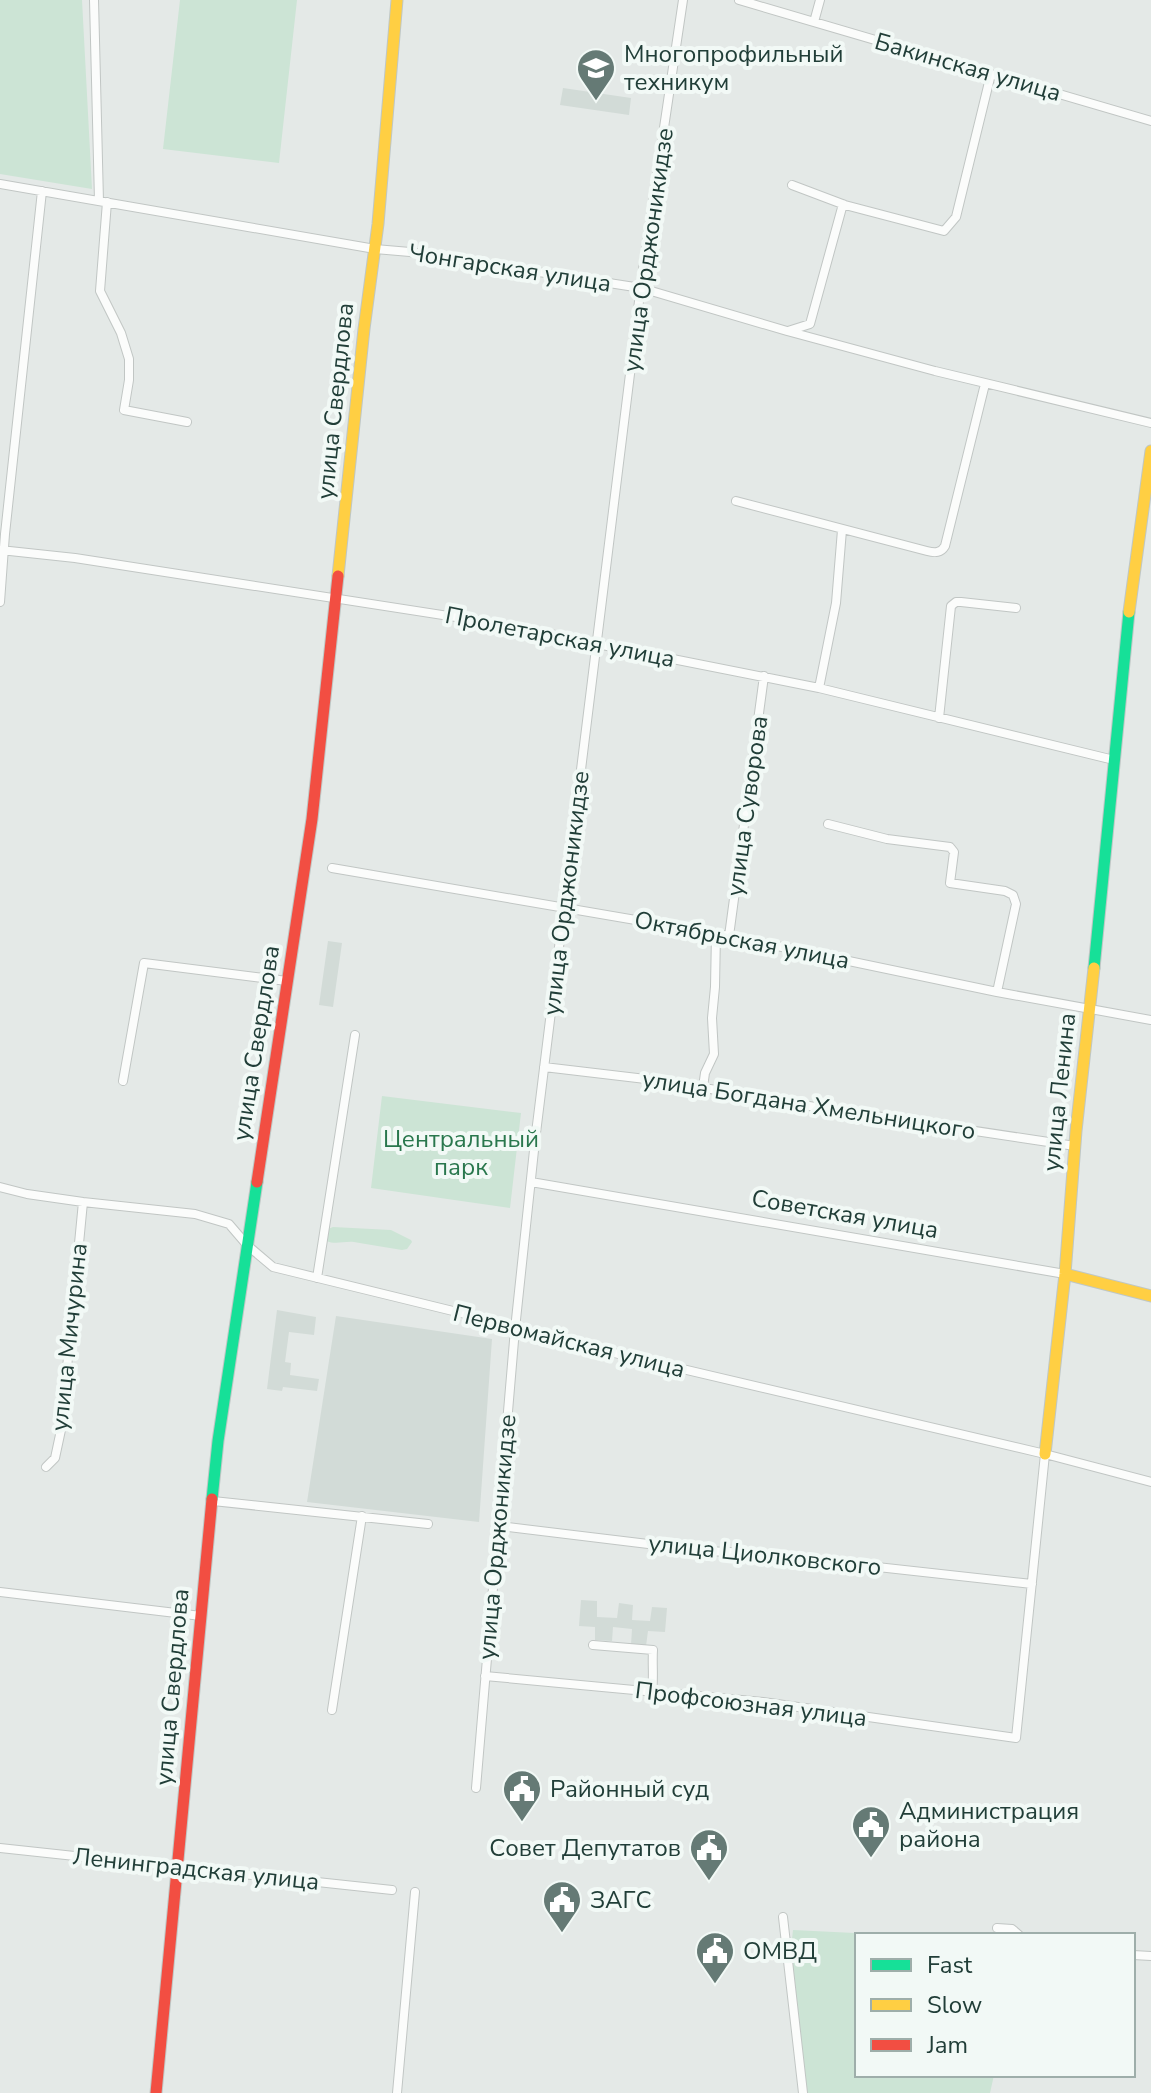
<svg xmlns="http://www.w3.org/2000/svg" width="1151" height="2093" font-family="'Nunito Sans',sans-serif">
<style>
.built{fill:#d2dbd7}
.green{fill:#cce4d5}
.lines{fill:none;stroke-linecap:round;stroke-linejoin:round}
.street-casing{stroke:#c1c6c4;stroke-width:10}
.fast-casing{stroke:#bfc7c5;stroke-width:13}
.slow-casing{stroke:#bfc7c5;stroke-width:13}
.jam-casing{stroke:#bfc7c5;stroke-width:13}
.street{stroke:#fbfcfb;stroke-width:8}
.fast{stroke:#16e098;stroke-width:11}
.slow{stroke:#ffcf43;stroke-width:11}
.jam{stroke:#f24e42;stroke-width:11}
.labels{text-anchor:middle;stroke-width:8;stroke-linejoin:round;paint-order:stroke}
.poi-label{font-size:24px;fill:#213e38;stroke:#f2f9f6;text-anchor:start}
.street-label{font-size:24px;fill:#213e38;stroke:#f2f9f6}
.park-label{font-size:24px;fill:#29774d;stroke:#f2f9f6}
</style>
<rect width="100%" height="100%" fill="#e4e9e7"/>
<path class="built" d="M563,88L631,98L629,115L560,105Z
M328,941L342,943L333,1007L319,1005Z
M277,1310L316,1317L314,1335L289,1332L285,1362L291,1363L290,1375L319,1379L317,1391L283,1387L282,1391L267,1389Z
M336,1316L492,1339L479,1522L307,1502Z
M581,1600L597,1601V1617L617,1618L619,1603L633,1605L632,1620L650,1621L652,1607L667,1608L665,1632L648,1631L646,1646L631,1645L632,1629L613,1627L612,1641L595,1640V1627L579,1626Z"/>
<path class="green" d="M0,0H82L92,189L0,174Z
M180,0H297L279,163L163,149Z
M382,1096L521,1113L510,1208L371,1188Z
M333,1227L391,1230L411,1240L412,1242L407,1249L402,1250C386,1247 369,1245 354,1242C344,1241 336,1245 326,1241L328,1229Z
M793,1930L896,1935H857V2075H994L990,2093H807L786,1933L792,1939Z"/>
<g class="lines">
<g class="street-casing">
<path id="street" d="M94,0L99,201
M739,0L1151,121
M814,22L820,0
M0,184L375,249L410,252L641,288L787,331L935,371L1151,423
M792,185L845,205L944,231L956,217L991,74
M107,202L100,291L121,333L129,359V380L124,410L187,422
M788,331L810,324L843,204
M736,501L927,551C935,553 941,553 945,546L985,384
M0,550L75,558L526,628L577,640L819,688L1114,760
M0,602L5,534L42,191
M819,688L836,603L842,530
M939,718L951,606L956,602H961L1016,608
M828,824L887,839L950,847L954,852L950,883L1005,891L1013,895L1016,904L997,992
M332,868L729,936L997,992L1151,1020
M729,936L764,676
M544,1067L671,1082L789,1103L1075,1146
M123,1081L144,963L287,981
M703,1087L705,1073L714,1054L712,1018L715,987L716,933
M531,1182L1065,1274
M0,1187L27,1194L83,1202L195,1214L229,1224L247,1245L273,1267L498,1322L527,1332L559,1340L1045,1454L1151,1482
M317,1278L355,1035
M46,1467L55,1458L61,1430L83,1202
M213,1501L428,1524
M499,1526L706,1551L751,1553L1032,1584
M0,1592L201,1616
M593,1645L653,1650C652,1664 654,1677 652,1691
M485,1676L763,1702L1016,1738L1045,1454
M332,1710L362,1516
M476,1788L515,1329L535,1141L643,269L683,0
M0,1848L392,1890
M783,1917L803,2093
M997,1928L1012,1929L1019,1935
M1133,1955L1151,1956
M397,2093L415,1892"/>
</g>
<g class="fast-casing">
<path id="fast" d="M1094,968L1129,612
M212,1499L218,1441L257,1182"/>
</g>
<g class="slow-casing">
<path id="slow" d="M338,576L364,329L378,224L397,0
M1129,612L1151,451
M1065,1274L1151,1296
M1045,1454L1065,1274L1076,1131L1094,968"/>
</g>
<g class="jam-casing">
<path id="jam" d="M257,1182L312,819L338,576
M156,2093L212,1499"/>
</g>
<use href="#street" class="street"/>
<use href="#fast" class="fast"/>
<use href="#slow" class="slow"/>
<use href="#jam" class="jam"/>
</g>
<defs>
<g id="university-pin" transform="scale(2)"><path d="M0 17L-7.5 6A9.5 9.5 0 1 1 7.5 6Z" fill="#657a75" stroke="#f2f9f6"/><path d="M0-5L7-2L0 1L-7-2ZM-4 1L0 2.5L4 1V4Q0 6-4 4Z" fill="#fff"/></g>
<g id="civic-pin" transform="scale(2)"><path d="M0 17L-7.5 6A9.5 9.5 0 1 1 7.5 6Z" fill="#657a75" stroke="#f2f9f6"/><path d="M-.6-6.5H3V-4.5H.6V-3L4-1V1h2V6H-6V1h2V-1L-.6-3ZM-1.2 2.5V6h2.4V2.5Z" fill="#fff"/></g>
</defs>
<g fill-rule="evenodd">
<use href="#university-pin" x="596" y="68"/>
<use href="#civic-pin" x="522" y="1789"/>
<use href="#civic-pin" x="871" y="1825"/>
<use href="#civic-pin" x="709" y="1848"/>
<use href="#civic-pin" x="562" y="1900"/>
<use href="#civic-pin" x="715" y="1951"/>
</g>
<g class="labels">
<g class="poi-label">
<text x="624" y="62">Многопрофильный<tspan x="624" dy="28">техникум</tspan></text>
<text x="550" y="1797">Районный суд</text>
<text x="899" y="1819">Администрация<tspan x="899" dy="28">района</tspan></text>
<text x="681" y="1856" text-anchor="end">Совет Депутатов</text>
<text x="590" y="1908">ЗАГС</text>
<text x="743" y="1959">ОМВД</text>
</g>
<g class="street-label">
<text transform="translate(968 67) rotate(16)" y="8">Бакинская улица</text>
<text transform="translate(648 250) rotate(-82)" y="8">улица Орджоникидзе</text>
<text transform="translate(510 268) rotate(9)" y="8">Чонгарская улица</text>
<text transform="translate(335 401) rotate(-84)" y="8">улица Свердлова</text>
<text transform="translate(560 637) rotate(11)" y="8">Пролетарская улица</text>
<text transform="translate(747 806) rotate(-82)" y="8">улица Суворова</text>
<text transform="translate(566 893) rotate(-83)" y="8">улица Орджоникидзе</text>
<text transform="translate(742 940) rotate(11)" y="8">Октябрьская улица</text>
<text transform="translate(256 1043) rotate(-81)" y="8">улица Свердлова</text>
<text transform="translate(1059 1092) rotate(-84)" y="8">улица Ленина</text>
<text transform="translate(809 1105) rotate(9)" y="8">улица Богдана Хмельницкого</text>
<text transform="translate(845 1214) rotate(10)" y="8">Советская улица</text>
<text transform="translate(69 1337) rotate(-84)" y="8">улица Мичурина</text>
<text transform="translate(569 1341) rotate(14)" y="8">Первомайская улица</text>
<text transform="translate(497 1537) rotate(-85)" y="8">улица Орджоникидзе</text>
<text transform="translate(765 1555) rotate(6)" y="8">улица Циолковского</text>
<text transform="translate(172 1687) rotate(-85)" y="8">улица Свердлова</text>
<text transform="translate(751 1704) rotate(7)" y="8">Профсоюзная улица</text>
<text transform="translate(196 1869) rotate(6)" y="8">Ленинградская улица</text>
</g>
<g class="park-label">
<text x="461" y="1147">Центральный<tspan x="461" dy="28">парк</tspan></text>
</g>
</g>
<rect x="855" y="1933" width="280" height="144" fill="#f2f9f6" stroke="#9eaeaa" stroke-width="2"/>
<rect x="871" y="1959" width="40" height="12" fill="#16e098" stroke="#9eaeaa" stroke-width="2"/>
<text x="927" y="1973" font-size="24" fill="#213e38">Fast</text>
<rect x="871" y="1999" width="40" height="12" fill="#ffcf43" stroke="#9eaeaa" stroke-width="2"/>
<text x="927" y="2013" font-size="24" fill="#213e38">Slow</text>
<rect x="871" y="2039" width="40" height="12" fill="#f24e42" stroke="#9eaeaa" stroke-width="2"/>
<text x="927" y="2053" font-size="24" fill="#213e38">Jam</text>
</svg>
